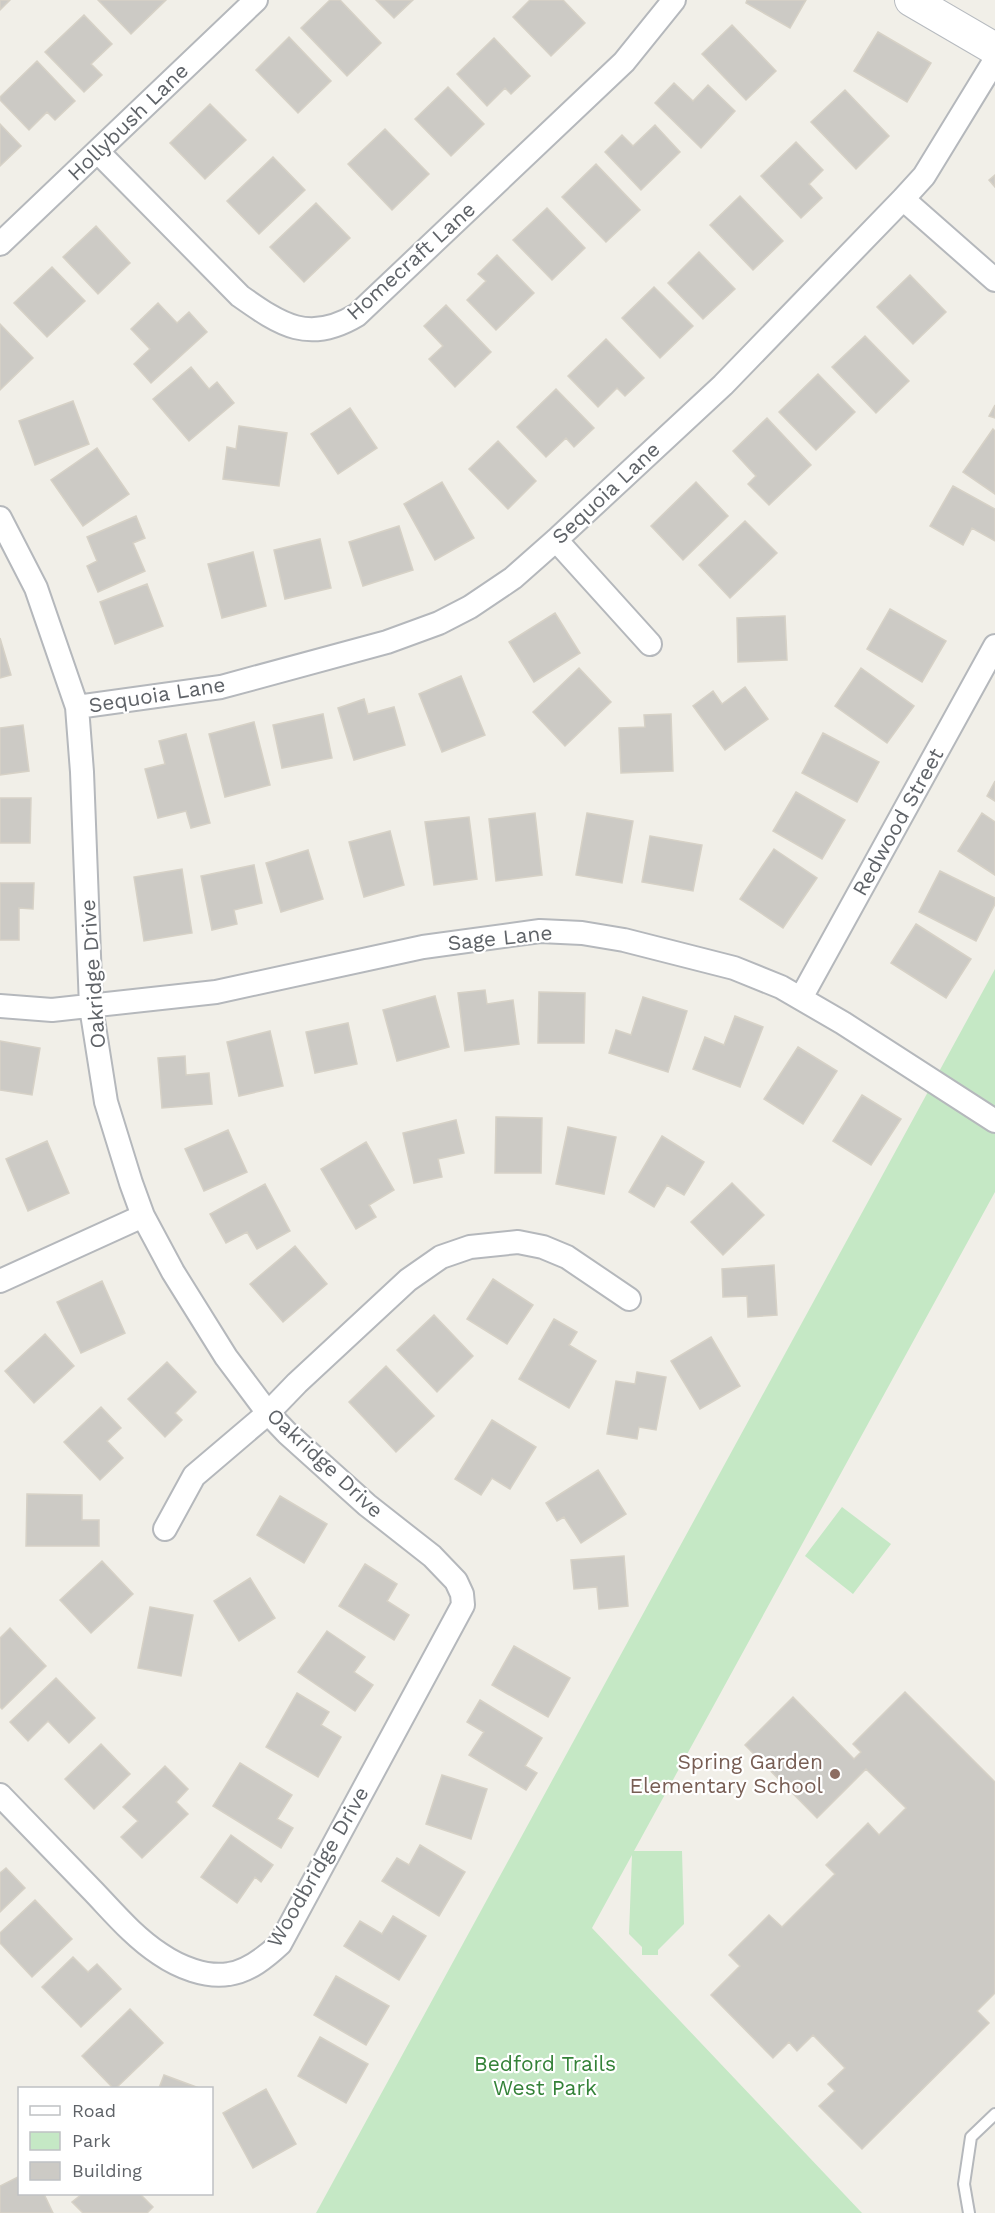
<svg xmlns="http://www.w3.org/2000/svg" width="995" height="2213" font-family="'Work Sans',sans-serif">
<style>
.green{fill:#c5e8c5}
.building{fill:#cccac5;stroke:#d6d1c6;stroke-width:1.5}
.lines{fill:none;stroke-linecap:round;stroke-linejoin:round}
.lane-casing{stroke:#b5b8bc;stroke-width:14}
.street-casing{stroke:#b5b8bc;stroke-width:26}
.secondary-casing{stroke:#b6babf;stroke-width:34}
.lane{stroke:#fff;stroke-width:10}
.street{stroke:#fff;stroke-width:22}
.secondary{stroke:#fff;stroke-width:32}
.education-dot{fill:#8d6e63;stroke:#fff;stroke-width:2}
.labels{text-anchor:middle;stroke-width:4.5;stroke-linejoin:round;paint-order:stroke}
.street-label{font-size:21px;fill:#5f6368;stroke:#fff}
.education-label{font-size:21px;fill:#785e54;stroke:#fff;text-anchor:end}
.park-label{font-size:21px;fill:#348238;stroke:#fff}
</style>
<rect width="100%" height="100%" fill="#f1efe8"/>
<path class="green" d="M995,969V1192L634,1851H682L684,1924L658,1950V1955H642V1947L629,1934L632,1855L592,1928L862,2213H316Z
M842,1507L891,1544L853,1594L805,1556Z"/>
<path class="building" d="M0,0H10L0,10Z
M98,0H166L131,34Z
M330,0H340L381,43L347,76L301,28Z
M376,0H413L394,18Z
M530,0H563L585,23L551,56L513,17Z
M747,0H806L790,28L746,3Z
M84,15L112,44L91,64L102,75L84,92L45,52Z
M732,25L776,71L746,100L702,54Z
M878,32L931,63L907,102L854,71Z
M289,37L331,81L298,113L256,70Z
M494,38L530,76L511,94L505,88L487,106L457,74Z
M37,61L75,101L55,120L47,112L29,130L0,100V97Z
M674,83L693,101L708,85L735,111L701,148L655,103Z
M448,87L484,124L451,156L415,119Z
M845,90L889,136L856,169L811,122Z
M210,104L246,140L205,179L170,143Z
M0,124L21,146L0,166Z
M655,125L680,152L641,190L605,152L622,135L633,146Z
M385,129L429,174L392,210L348,164Z
M796,142L823,170L809,184L822,198L801,218L761,176Z
M273,157L305,190L259,234L227,201Z
M596,164L640,210L606,242L562,197Z
M995,175V187L989,180Z
M740,196L783,241L753,270L710,225Z
M316,203L350,238L304,282L270,247Z
M547,208L585,248L552,280L513,240Z
M96,226L130,263L98,294L63,257Z
M699,252L735,289L703,319L668,283Z
M497,255L534,293L496,330L467,300L486,281L478,274Z
M52,267L85,301L47,337L14,303Z
M910,275L946,312L913,344L877,307Z
M654,287L693,326L660,358L622,318Z
M158,303L177,323L189,312L207,332L151,383L134,364L150,349L131,329Z
M446,305L491,352L455,387L429,359L443,346L424,326Z
M0,324L33,358L0,390Z
M865,336L909,381L876,413L832,367Z
M606,339L644,378L625,396L617,388L598,407L568,376Z
M191,367L209,389L217,382L234,403L189,441L153,399Z
M818,374L855,412L816,450L779,412Z
M556,389L594,428L574,447L566,438L546,457L517,427Z
M73,401L89,444L35,465L19,421Z
M995,405V418L989,416Z
M350,408L377,448L338,474L311,434Z
M767,418L811,465L769,505L748,484L756,476L733,451Z
M239,426L287,433L279,486L223,479L227,447L236,449Z
M993,429L995,431V494L963,472Z
M498,441L536,481L508,509L469,469Z
M97,448L129,494L83,526L51,480Z
M442,482L474,538L435,560L404,504Z
M696,482L728,516L683,560L651,526Z
M953,486L995,509V541L972,528L963,545L930,526Z
M136,516L145,538L133,543L145,571L98,592L87,566L97,561L87,537Z
M745,521L777,553L730,598L699,565Z
M399,526L413,570L363,586L349,542Z
M320,539L331,588L285,599L274,550Z
M253,552L266,606L222,618L208,564Z
M147,584L163,626L115,644L100,602Z
M890,609L946,641L922,682L867,649Z
M555,613L580,653L534,682L509,642Z
M785,616L787,660L738,662L737,618Z
M0,638L11,675L0,678Z
M579,668L611,702L565,746L533,712Z
M861,668L914,706L887,743L835,706Z
M461,676L485,735L442,752L419,694Z
M745,687L768,719L725,750L693,706L713,691L722,704Z
M364,699L368,714L394,707L405,745L354,760L338,708Z
M323,714L332,758L282,768L273,725Z
M671,714L673,771L621,773L619,728L645,727L644,715Z
M254,722L270,785L225,797L209,734Z
M23,725L29,771L0,775V728Z
M823,733L879,762L857,802L802,773Z
M186,734L210,823L191,828L186,811L158,818L145,769L165,764L159,741Z
M995,781V801L987,796Z
M796,792L845,820L822,859L773,831Z
M0,798H31L30,843H0Z
M535,813L542,875L496,881L489,819Z
M587,813L633,821L622,883L576,875Z
M982,813L995,822V875L958,851Z
M469,817L477,879L434,885L425,822Z
M390,831L404,885L364,897L349,842Z
M650,836L702,845L693,891L642,882Z
M774,849L817,878L783,928L740,899Z
M308,850L323,899L281,912L266,863Z
M254,865L262,903L234,910L237,924L212,930L201,876Z
M182,869L192,933L144,941L134,877Z
M940,871L995,898V904L976,941L919,912Z
M0,883H34L33,909L19,908V940H0Z
M916,924L971,959L946,998L891,963Z
M485,990L487,1004L513,1000L519,1044L465,1051L458,993Z
M539,992L585,993L584,1043H538Z
M435,996L449,1047L397,1061L383,1010Z
M643,997L687,1011L668,1072L609,1053L616,1030L631,1035Z
M735,1016L763,1027L740,1087L693,1069L705,1037L724,1045Z
M348,1023L357,1064L315,1073L306,1032Z
M270,1031L283,1086L239,1096L227,1042Z
M0,1041L40,1048L32,1095L0,1090Z
M798,1047L837,1071L803,1124L764,1099Z
M185,1056L186,1075L209,1073L212,1104L162,1108L158,1058Z
M862,1095L901,1119L871,1165L833,1141Z
M496,1117L542,1118L541,1173H495Z
M456,1120L464,1153L438,1159L442,1177L414,1183L403,1133Z
M568,1127L616,1137L604,1194L556,1184Z
M228,1130L247,1172L204,1191L185,1149Z
M662,1136L704,1162L684,1195L667,1185L654,1207L629,1192Z
M47,1141L69,1193L28,1211L6,1159Z
M366,1142L394,1190L369,1205L376,1217L356,1229L321,1169Z
M732,1183L764,1215L723,1255L691,1222Z
M265,1184L290,1231L257,1249L247,1232L226,1243L210,1214Z
M295,1246L327,1284L283,1322L250,1284Z
M774,1265L777,1315L748,1317L747,1296L723,1297L722,1269Z
M493,1279L533,1305L507,1344L467,1319Z
M102,1281L125,1333L81,1353L57,1302Z
M434,1315L473,1356L437,1392L397,1350Z
M554,1319L577,1332L569,1345L596,1361L569,1408L519,1379Z
M45,1334L74,1366L34,1403L5,1371Z
M711,1337L740,1386L700,1409L671,1361Z
M167,1362L196,1392L175,1413L182,1420L165,1437L128,1399Z
M386,1366L434,1416L396,1452L349,1402Z
M637,1372L666,1377L656,1430L639,1427L637,1439L607,1434L616,1381L635,1384Z
M101,1407L121,1428L107,1441L123,1458L100,1480L64,1442Z
M492,1420L536,1447L510,1489L492,1478L481,1495L455,1479Z
M598,1470L626,1514L581,1543L564,1517L557,1521L546,1503Z
M27,1494L82,1495V1520H99V1546H26Z
M280,1496L327,1524L304,1563L257,1535Z
M624,1556L628,1606L599,1609L597,1587L574,1589L571,1560Z
M102,1561L133,1594L91,1633L60,1600Z
M365,1564L397,1584L387,1601L409,1615L394,1640L339,1606Z
M250,1578L275,1618L239,1641L214,1601Z
M150,1607L193,1615L181,1676L138,1668Z
M10,1628L46,1666L2,1709L0,1707V1638Z
M327,1631L365,1657L354,1672L373,1685L355,1711L298,1672Z
M514,1646L570,1678L548,1717L492,1685Z
M56,1678L95,1718L69,1743L48,1721L28,1741L10,1722Z
M905,1692L995,1782V1993L977,2011L989,2023L862,2149L819,2106L835,2091L828,2084L845,2068L813,2035L797,2051L789,2042L773,2058L711,1995L740,1966L729,1955L769,1915L782,1927L835,1874L826,1865L868,1823L879,1835L906,1808L866,1769L817,1818L745,1745L793,1697L854,1759L861,1752L853,1744Z
M297,1693L329,1712L321,1725L341,1737L318,1777L266,1747Z
M480,1700L542,1738L525,1766L537,1773L526,1790L469,1755L484,1732L467,1722Z
M101,1744L130,1774L94,1809L65,1779Z
M240,1763L292,1795L277,1819L293,1828L281,1848L213,1806Z
M165,1766L188,1789L176,1802L188,1814L142,1858L121,1837L138,1821L123,1807Z
M442,1775L487,1789L471,1839L426,1824Z
M231,1835L273,1865L261,1882L255,1877L237,1903L201,1877Z
M420,1845L465,1872L439,1916L382,1881L397,1858L409,1865Z
M6,1868L25,1888L0,1912V1873Z
M35,1900L72,1939L32,1977L0,1943V1933Z
M393,1916L426,1936L399,1980L344,1946L360,1921L382,1934Z
M73,1957L88,1972L97,1964L121,1989L81,2027L42,1987Z
M336,1976L389,2006L366,2045L314,2015Z
M130,2009L163,2043L116,2088H113L82,2056Z
M320,2037L368,2064L346,2103L298,2076Z
M164,2075L199,2088H159Z
M266,2089L296,2144L253,2168L223,2113Z
M20,2176V2194H44L53,2213H0V2186Z
M82,2194H140L153,2207L147,2213H83L72,2202Z"/>
<g class="lines">
<g class="lane-casing">
<path id="lane" d="M969,2213L964,2184L971,2137L995,2114"/>
</g>
<g class="street-casing">
<path id="street" d="M98,152L240,296C281,325 309,344 357,315L624,62L674,0
M903,199L995,280
M0,244L256,0
M0,518L36,588L77,707L82,772L91,1007L106,1102L131,1183L143,1216L173,1272L226,1357L268,1413L287,1433L367,1505L432,1556L456,1581L462,1594L463,1605L280,1944C266,1957 249,1971 229,1974C206,1978 179,1967 160,1954C134,1937 114,1913 93,1891C62,1859 31,1827 0,1795
M556,540L650,644
M77,707L221,687L387,642L439,623L470,607L513,578L556,540L723,385L903,199L924,176L995,60
M801,998L995,646
M0,1006L52,1010L216,992L423,947L540,931L582,933L624,940L734,968L781,987L843,1023L995,1121
M0,1281L143,1216
M165,1529L194,1476L268,1413L297,1383L408,1280L441,1257L470,1247L518,1242L543,1247L567,1257L629,1299"/>
</g>
<g class="secondary-casing">
<path id="secondary" d="M911,0L995,49"/>
</g>
<use href="#lane" class="lane"/>
<use href="#street" class="street"/>
<use href="#secondary" class="secondary"/>
</g>
<circle class="education-dot" cx="835" cy="1774" r="6"/>
<g class="labels">
<g class="street-label">
<text transform="translate(128 122) rotate(-44)" y="7">Hollybush Lane</text>
<text transform="translate(411 261) rotate(-42)" y="7">Homecraft Lane</text>
<text transform="translate(606 493) rotate(-43)" y="7">Sequoia Lane</text>
<text transform="translate(157 695) rotate(-9)" y="7">Sequoia Lane</text>
<text transform="translate(898 822) rotate(-61)" y="7">Redwood Street</text>
<text transform="translate(500 938) rotate(-6)" y="7">Sage Lane</text>
<text transform="translate(93 974) rotate(-94)" y="7">Oakridge Drive</text>
<text transform="translate(325 1463) rotate(43)" y="7">Oakridge Drive</text>
<text transform="translate(318 1867) rotate(-60)" y="7">Woodbridge Drive</text>
</g>
<g class="education-label">
<text x="823" y="1769">Spring Garden<tspan x="823" dy="24">Elementary School</tspan></text>
</g>
<g class="park-label">
<text x="545" y="2071">Bedford Trails<tspan x="545" dy="24">West Park</tspan></text>
</g>
</g>
<rect x="18" y="2087" width="195" height="108" fill="#ffffff" stroke="#bfc1c3" stroke-width="1.5"/>
<rect x="30" y="2106" width="30" height="9" fill="#ffffff" stroke="#bfc1c3" stroke-width="1.5"/>
<text x="72" y="2117" font-size="18" fill="#5f6368">Road</text>
<rect x="30" y="2132" width="30" height="18" fill="#c5e8c5" stroke="#bfc1c3" stroke-width="1.5"/>
<text x="72" y="2147" font-size="18" fill="#5f6368">Park</text>
<rect x="30" y="2162" width="30" height="18" fill="#cccac5" stroke="#bfc1c3" stroke-width="1.5"/>
<text x="72" y="2177" font-size="18" fill="#5f6368">Building</text>
</svg>
